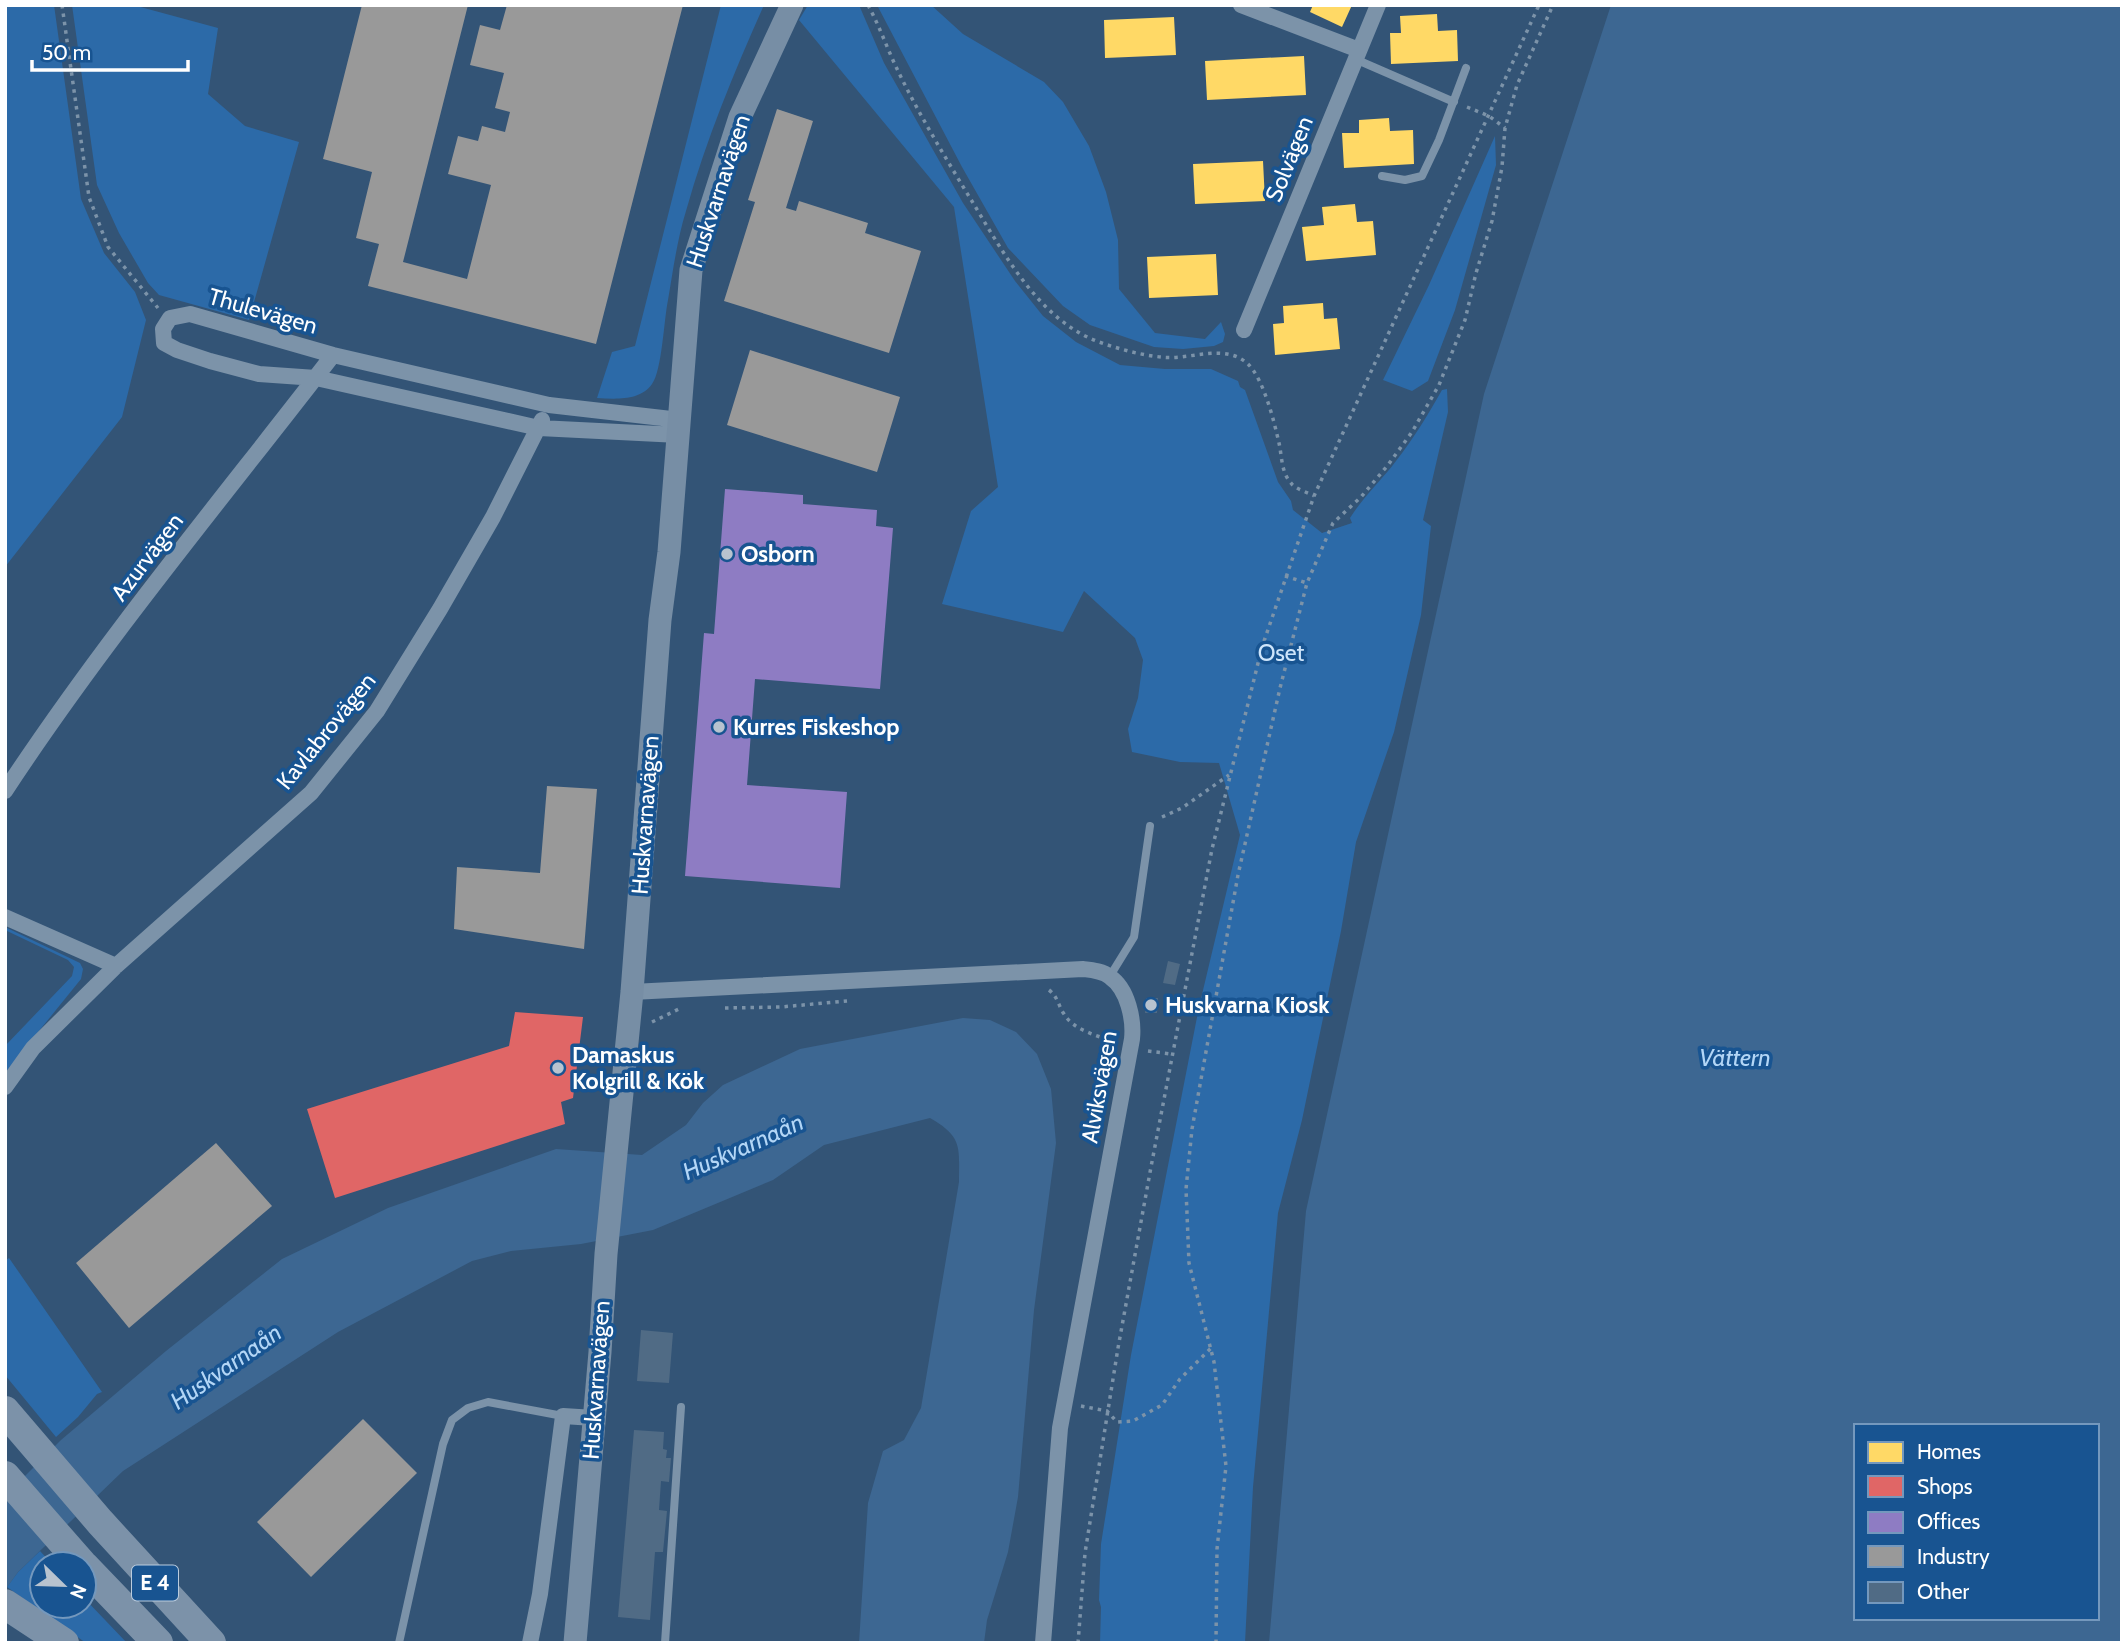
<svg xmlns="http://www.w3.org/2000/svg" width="2127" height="1648" font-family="Cabin,sans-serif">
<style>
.green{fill:#2c6aa8}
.water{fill:#3d6792;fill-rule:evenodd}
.homes{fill:#ffd966}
.shops{fill:#e06666}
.offices{fill:#8e7cc3}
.industry{fill:#999}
.building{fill:#506b85}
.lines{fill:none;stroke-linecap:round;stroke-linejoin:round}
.path{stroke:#7c93a9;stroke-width:3.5;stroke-dasharray:3.5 5;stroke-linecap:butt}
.lane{stroke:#7c93a9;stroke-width:8}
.street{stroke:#7c93a9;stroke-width:16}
.secondary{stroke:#778ea5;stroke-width:23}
.highway{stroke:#7c92a9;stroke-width:30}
.poi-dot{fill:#b8c3cf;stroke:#185491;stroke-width:2.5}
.labels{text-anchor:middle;stroke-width:7;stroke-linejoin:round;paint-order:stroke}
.shield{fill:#185491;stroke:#baccde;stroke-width:2}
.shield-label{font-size:21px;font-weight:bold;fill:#fff}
.street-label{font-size:23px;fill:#fff;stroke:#185491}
.poi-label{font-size:23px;font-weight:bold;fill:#fff;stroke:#185491;text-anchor:start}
.park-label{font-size:23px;fill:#cee5fb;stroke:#185491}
.water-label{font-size:24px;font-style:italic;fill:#b3d6f6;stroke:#185491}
</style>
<rect width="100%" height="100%" fill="#335476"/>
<path class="green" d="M5,5H54L81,199L104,253L135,292L146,320L122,417L5,567Z
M72,5H133L218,28L208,94L245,126L299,142L249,320L159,295L148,283L119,233L97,185Z
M721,5H764C734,72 706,140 686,211C677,240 673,271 668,300C664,319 662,371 652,384C640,401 616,399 597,398L612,352L635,346Z
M808,5H859L884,63L963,203L1015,281L1043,316L1076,342L1120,365L1165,369H1211L1238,381L1240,387L1245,390L1278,482L1291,501L1293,510L1322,533L1352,523L1350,518C1363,497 1381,481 1396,461C1413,439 1428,415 1442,390L1447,389L1448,412L1423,520L1431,526L1421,615L1394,732L1356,842L1341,931L1302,1120L1278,1213L1253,1487L1245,1643H1100L1101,1607L1099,1600L1101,1544L1131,1355L1199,1007L1240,835L1219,763L1180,762L1132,752L1128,729L1138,698L1143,660L1135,638L1084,591L1063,632L942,604L971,511L998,487L954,207L799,20Z
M877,5H931L963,34L1044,82L1063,102L1089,146L1106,192L1118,240L1119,289L1155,333L1205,339L1221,322L1225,334L1223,342L1214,346L1183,349L1154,347L1090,325L1063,306L1008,248L962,167Z
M1495,136L1496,165L1455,310L1428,381L1412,391L1383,380L1429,285Z
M5,927L80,963L83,969L81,979L5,1073V1046L72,976L74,967L68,960L5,930Z
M9,1258L102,1392L97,1394L78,1417L56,1437L5,1375V1261Z
M40,1551L52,1564H42V1606H84V1598L127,1643H86L7,1587L18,1572Z"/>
<path class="water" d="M1611,5H2122V1643H1269L1306,1211L1484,394ZM1856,1426H2097V1618H1856Z
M963,1018L990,1020L1016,1032L1037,1054L1051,1089L1056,1143L1034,1310L1018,1497L1008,1552L987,1620L984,1643H859L868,1503L883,1451L904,1440L921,1408L959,1182C959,1147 963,1137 930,1118L824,1145L773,1180L653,1230L581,1244L511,1251L472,1261L338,1332L123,1471L18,1572L5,1590V1496L61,1440L166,1351L282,1259L388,1208L556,1149L642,1155L686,1125L703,1103L723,1085L800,1049Z"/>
<path class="homes" d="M1313,5H1352L1342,27L1310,12Z
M1437,14L1438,31L1457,30L1458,61L1391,64L1390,33H1401L1400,16Z
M1174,17L1176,55L1105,58L1104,20Z
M1304,56L1306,95L1207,100L1205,61Z
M1389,118L1390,131L1413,130L1414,164L1344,168L1342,133H1359V120Z
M1263,161L1265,201L1195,204L1193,164Z
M1355,204L1357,222L1373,221L1376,255L1306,261L1302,227L1324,225L1322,207Z
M1216,254L1218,295L1149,298L1147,257Z
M1323,303L1324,319L1337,318L1340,349L1275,355L1273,324L1284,323L1283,306Z"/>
<path class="shops" d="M515,1012L583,1017L573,1098L561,1102L565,1124L335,1198L307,1109L509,1046Z"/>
<path class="offices" d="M725,489L803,495V504L877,510L876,526L893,528L880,689L755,679L747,785L847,792L840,888L685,876L704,633L714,634Z"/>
<path class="industry" d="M362,5H468L403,262L467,279L491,185L448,174L458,136L478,141L482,126L505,132L510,112L495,108L504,73L470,65L480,25L500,30L507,5H683L596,344L368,286L379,244L356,238L372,172L323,159Z
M777,109L813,121L786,208L796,211L799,201L868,223L865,233L921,251L889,353L724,301L755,202L748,200Z
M750,350L900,397L877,472L727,425Z
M547,786L597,789L584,949L454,929L457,867L540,873Z
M216,1143L272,1206L129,1328L76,1263Z
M363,1419L417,1473L311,1577L257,1522Z"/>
<path class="building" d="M1168,961L1180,964L1175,985L1163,983Z
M1146,998H1158L1157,1013H1145Z
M641,1330L673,1333L669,1383L637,1381Z
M634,1430L664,1432L663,1449L667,1450L666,1458H671L669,1482L661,1481L659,1510L667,1511L663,1552H655L650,1620L618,1617Z"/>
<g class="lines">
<path class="path" d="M62,5L89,197L108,247L158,308
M868,5C880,27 888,51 899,73C920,116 945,157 970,198C1002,250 1038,320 1099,342C1119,349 1140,355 1161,357C1189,361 1224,342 1248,364C1264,380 1274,421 1279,443C1282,456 1281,472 1291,483C1295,489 1307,492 1314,496
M1467,107L1489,116L1505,128
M1285,576L1307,583
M1162,817L1182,808L1229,775
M1049,990C1058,997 1058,1005 1064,1014C1073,1030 1097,1035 1113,1042
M725,1008L781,1007L847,1001
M652,1022L679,1009
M1148,1051L1171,1054
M1081,1406L1107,1411L1117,1422L1133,1421L1162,1405L1180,1379L1211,1348
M1078,1643L1085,1553L1118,1348L1151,1167L1212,849L1262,647L1314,496L1539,5
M1216,1643L1217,1549L1226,1466L1214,1362L1189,1263L1186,1189L1192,1129L1238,875L1280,688L1307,583L1333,523L1361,497L1388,465L1412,432L1439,385L1465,320L1476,273L1492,221L1502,167L1505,128L1517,85L1553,5"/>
<path class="lane" d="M1355,59L1454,102
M1382,176L1405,180L1422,176L1439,140L1466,68
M1110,976L1134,937L1150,826
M399,1643L443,1444L452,1420L468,1408L488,1402L563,1416
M665,1643L681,1407"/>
<path class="street" d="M1241,5L1359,50
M1244,330L1378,5
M679,435L539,428L316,378L259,374L210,361L177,350L164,343L163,329L170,318L190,314L333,355L549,405L680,420
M5,791C105,639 222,499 333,355
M5,917L116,966
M632,992L1083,969C1092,970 1103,971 1110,977C1128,989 1134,1020 1132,1039L1060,1428L1043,1643
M5,1087L33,1048L116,966L311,793L377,711L440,609L493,517L542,420
M530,1643L540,1594L563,1416L594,1418"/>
<path class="secondary" d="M575,1643L600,1352L606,1254L632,992L660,620L669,552L691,270L740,117L792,5"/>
<path class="highway" d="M5,1411L100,1522L211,1643
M5,1476L82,1564
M84,1566L158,1643
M5,1604L64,1643"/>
</g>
<g class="poi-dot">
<circle cx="727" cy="554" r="7"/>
<circle cx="719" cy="727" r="7"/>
<circle cx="1151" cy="1005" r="7"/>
<circle cx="558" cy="1068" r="7"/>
</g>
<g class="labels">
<rect class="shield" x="132" y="1565.5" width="46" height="35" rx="5"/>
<g class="shield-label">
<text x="155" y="1590">E 4</text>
</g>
<g class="street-label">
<text transform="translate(1289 159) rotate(-68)" y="8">Solvägen</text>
<text transform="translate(718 191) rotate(-72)" y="8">Huskvarnavägen</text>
<text transform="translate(263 311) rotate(16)" y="8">Thulevägen</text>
<text transform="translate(147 557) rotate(-53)" y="8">Azurvägen</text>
<text transform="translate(326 731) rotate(-51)" y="8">Kavlabrovägen</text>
<text transform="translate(645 815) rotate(-86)" y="8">Huskvarnavägen</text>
<text transform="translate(1099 1087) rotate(-80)" y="8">Alviksvägen</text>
<text transform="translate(596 1380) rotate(-86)" y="8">Huskvarnavägen</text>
</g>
<g class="poi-label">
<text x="741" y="562">Osborn</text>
<text x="733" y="735">Kurres Fiskeshop</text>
<text x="1165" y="1013">Huskvarna Kiosk</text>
<text x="572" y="1063">Damaskus<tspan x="572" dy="26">Kolgrill &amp; Kök</tspan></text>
</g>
<g class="park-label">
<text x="1281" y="661">Oset</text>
</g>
<g class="water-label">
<text x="1735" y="1066">Vättern</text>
<text transform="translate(743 1147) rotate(-24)" y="8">Huskvarnaån</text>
<text transform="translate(226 1367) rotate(-35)" y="8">Huskvarnaån</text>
</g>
</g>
<rect width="2127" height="1648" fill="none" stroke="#ffffff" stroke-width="14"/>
<rect x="1854" y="1424" width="245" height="196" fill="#185491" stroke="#7498bd" stroke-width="2"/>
<rect x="1868" y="1442" width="35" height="21" fill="#ffd966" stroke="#7498bd" stroke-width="2"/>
<text x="1917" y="1459" font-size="21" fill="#ffffff">Homes</text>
<rect x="1868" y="1476" width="35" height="21" fill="#e06666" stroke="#7498bd" stroke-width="2"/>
<text x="1917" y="1494" font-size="21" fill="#ffffff">Shops</text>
<rect x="1868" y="1512" width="35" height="21" fill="#8e7cc3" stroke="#7498bd" stroke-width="2"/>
<text x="1917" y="1529" font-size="21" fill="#ffffff">Offices</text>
<rect x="1868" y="1546" width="35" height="21" fill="#999999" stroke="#7498bd" stroke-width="2"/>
<text x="1917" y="1564" font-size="21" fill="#ffffff">Industry</text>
<rect x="1868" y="1582" width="35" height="21" fill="#506b85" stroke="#7498bd" stroke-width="2"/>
<text x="1917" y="1599" font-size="21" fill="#ffffff">Other</text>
<g transform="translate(63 1585) rotate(113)"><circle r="33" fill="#185491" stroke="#7498bd" stroke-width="2"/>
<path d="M0-5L12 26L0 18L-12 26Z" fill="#b8c3cf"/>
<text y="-10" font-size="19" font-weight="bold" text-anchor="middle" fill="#ffffff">N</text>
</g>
<path d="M32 60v10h156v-10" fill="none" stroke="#ffffff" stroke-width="3.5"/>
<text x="42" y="60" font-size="21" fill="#ffffff" stroke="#185491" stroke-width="5" paint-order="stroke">50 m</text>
</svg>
